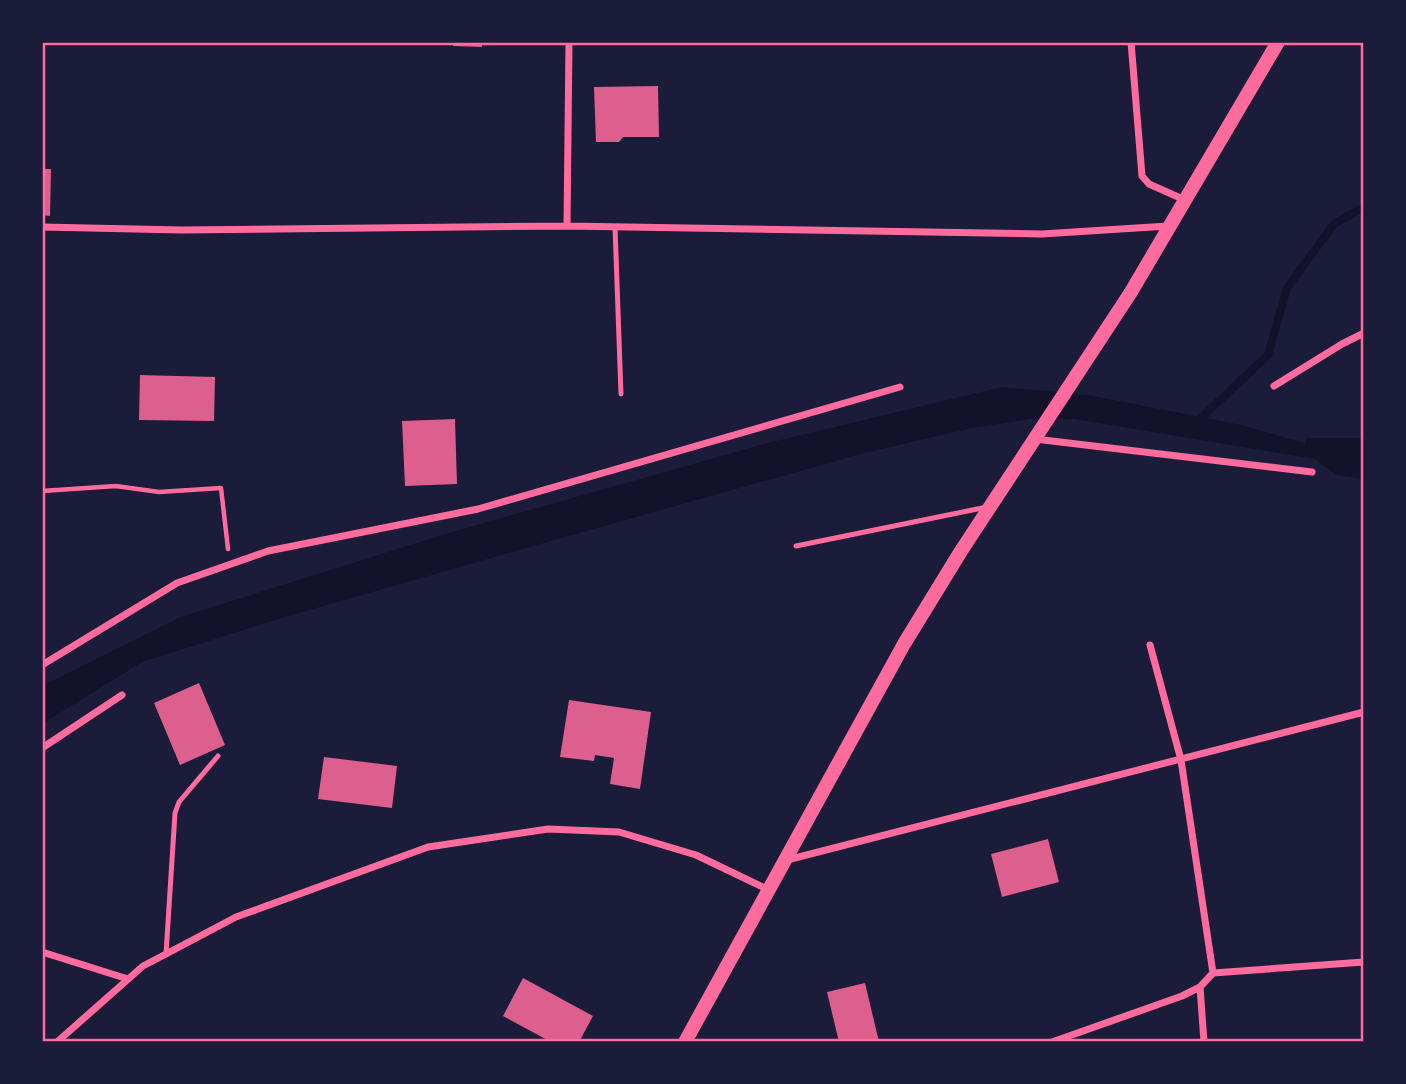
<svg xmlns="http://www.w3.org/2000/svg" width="1406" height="1084" font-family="'Public Sans',sans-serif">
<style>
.water{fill:#12122b}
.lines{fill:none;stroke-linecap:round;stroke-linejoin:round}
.stream{stroke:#12122b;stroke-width:8}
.building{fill:#dd5f8e}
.path{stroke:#ff6b9d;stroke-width:4.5}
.service{stroke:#ff6b9d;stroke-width:5}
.minor{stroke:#ff6b9d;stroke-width:7}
.secondary{stroke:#ff6b9d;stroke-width:14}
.neatline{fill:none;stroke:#ff6b9d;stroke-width:2.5}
</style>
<rect width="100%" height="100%" fill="#1b1b3a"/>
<path class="water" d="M1002,387L1088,395L1241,425L1305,443L1306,438H1364V479L1336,475L1315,459L1075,419H1029L972,428L864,453L540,544L278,619L142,662L42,724V686L181,617L442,535L764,444Z"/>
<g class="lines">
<path class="stream" d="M1201,418L1268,355L1287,288L1334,224L1364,207"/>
</g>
<path class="building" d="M453,42H482V47L453,46Z
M658,86L659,137H623L619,142H596L594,87Z
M42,169H51L50,216L42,215Z
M140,375L215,377L214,421L139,420Z
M455,419L457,484L405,486L402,421Z
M199,683L225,745L180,765L154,703Z
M569,700L651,712L640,789L610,784L614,758L595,755L594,761L560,757Z
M324,757L397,766L392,808L318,799Z
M1048,839L1059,882L1002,897L991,854Z
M523,978L593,1016L579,1042H551L503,1016Z
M865,983L879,1042H839L827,992Z"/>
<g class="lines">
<path class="path" d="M42,491L116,486L159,492L221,488L228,549"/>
<path class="service" d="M615,227L621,394
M796,546L987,507
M166,954L175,813L179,802L218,756"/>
<path class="minor" d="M1131,42L1142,176L1149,184L1185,200
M567,226L569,42
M42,227L181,230L567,226L1042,234L1168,226
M1274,386L1342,344L1364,333
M1035,439L1312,472
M1150,645L1181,760L1213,973
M42,665L177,583L268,551L478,509L900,387
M42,748L122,695
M787,860L1364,712
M42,952L128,979
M1200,987L1204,1042
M57,1042L143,966L166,954L236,917L428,847L548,829L619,832L696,855L767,889
M1052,1042L1182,996L1200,987L1213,973L1364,962"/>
<path class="secondary" d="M685,1042L904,644L961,551L1131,292L1278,42"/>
</g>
<rect width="1406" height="1084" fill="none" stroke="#1b1b3a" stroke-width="88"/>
<rect x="44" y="44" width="1318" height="996" class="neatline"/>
</svg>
